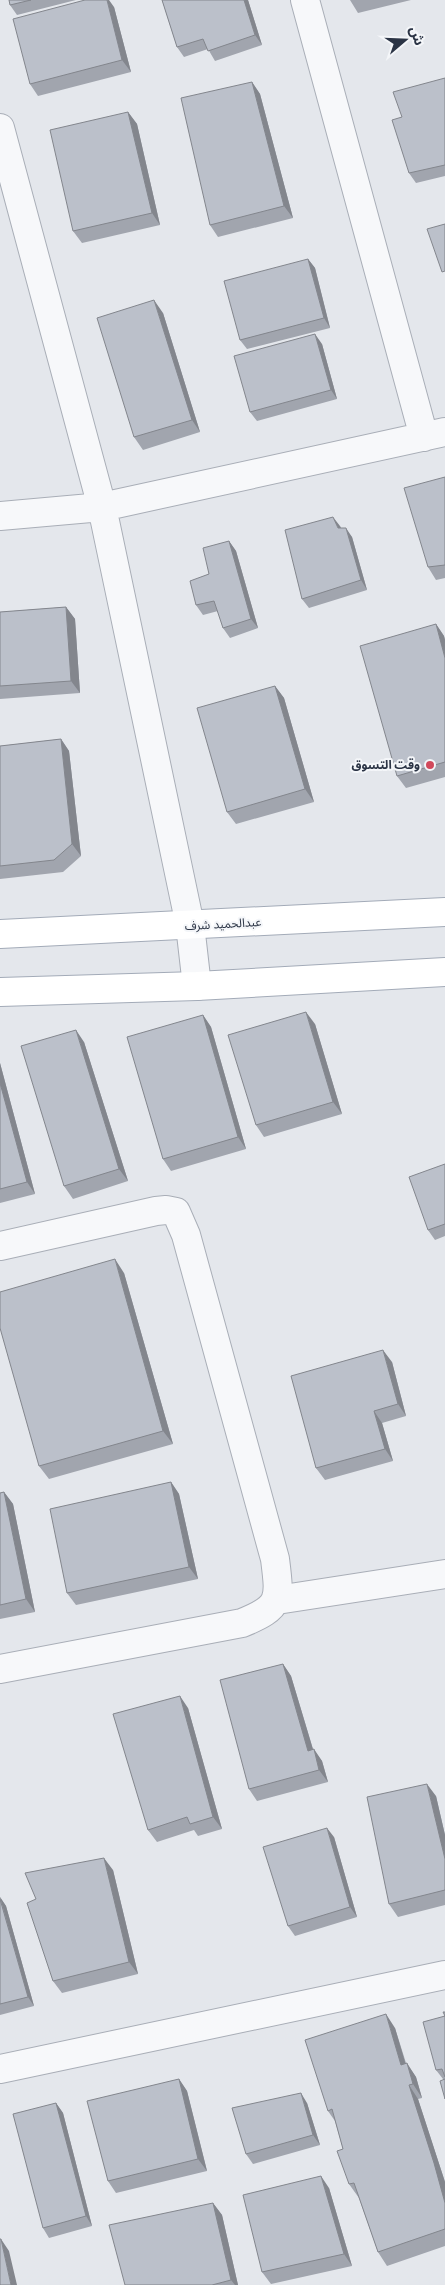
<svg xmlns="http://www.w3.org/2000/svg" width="445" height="2285" font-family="Poppins,'Noto Sans Arabic',sans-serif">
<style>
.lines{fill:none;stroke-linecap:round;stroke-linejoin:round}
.street-casing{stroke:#a9aeb7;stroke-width:30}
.primary-casing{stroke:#a3abb8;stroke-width:30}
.street{stroke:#f7f8fa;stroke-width:28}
.primary{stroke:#fff;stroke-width:28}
.wall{fill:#a1a5ae}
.shaded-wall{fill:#83868d}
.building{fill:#bbc0ca;stroke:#83868d}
.poi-dot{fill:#d1495b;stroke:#f4f6f9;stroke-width:2}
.labels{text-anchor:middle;stroke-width:4;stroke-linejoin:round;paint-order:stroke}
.poi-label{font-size:12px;font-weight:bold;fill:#2b3445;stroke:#f4f6f9;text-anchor:end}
.street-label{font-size:12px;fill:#2b3445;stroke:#f4f6f9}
</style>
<rect width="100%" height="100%" fill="#e4e7ec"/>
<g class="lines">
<g class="street-casing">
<path id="street" d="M305,0L424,437
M0,128L102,507L190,925L197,986
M0,516L102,507L445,432
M0,1246L156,1211L166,1210L176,1212L186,1235L275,1559C280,1599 282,1607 242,1623L0,1669
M277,1600L445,1574
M0,2069L445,1975"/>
</g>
<g class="primary-casing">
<path id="primary" d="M0,934L445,912
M0,992L197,986L445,972"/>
</g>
<use href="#street" class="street"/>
<use href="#primary" class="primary"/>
</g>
<path class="wall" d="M9,0H76L17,15L10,5Z
M162,0H248L262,45L215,61L208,49L184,57L177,47Z
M350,0H411L358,13Z
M114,7L131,72L38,96L30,84Z
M445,78V176L416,183L409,173L402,117Z
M252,82L260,94L293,218L218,237L210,225Z
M128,112L137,124L160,225L82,243L73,231Z
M308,259L315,268L330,328L247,349L240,340Z
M163,313L200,432L143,450L134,437Z
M322,344L337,399L257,421L250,412Z
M445,477V578L436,580L428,567Z
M340,526L341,528L352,537L367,590L309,608L302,599Z
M229,541L236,551L258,628L230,638L223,628L218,611L203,615L196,605L209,574Z
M66,607L75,619L80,693L0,699V612Z
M436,624L444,636L445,640V777L406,788L397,776Z
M275,686L284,698L314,802L236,824L227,812Z
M61,739L69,751L81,856L63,872L0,879V746Z
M203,1015L211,1027L246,1149L171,1171L163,1159Z
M315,1024L342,1114L264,1137L256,1125Z
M84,1042L128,1181L73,1199L64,1186Z
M0,1063L35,1194L0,1203Z
M445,1164V1236L435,1240L428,1230Z
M124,1273L173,1444L49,1479L39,1466Z
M392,1362L406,1416L382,1423L393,1461L325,1480L316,1468Z
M171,1482L179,1494L198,1579L76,1605L67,1593Z
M4,1492L13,1504L35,1612L0,1619V1493Z
M283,1664L291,1676L313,1749L322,1761L328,1782L257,1801L249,1789Z
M188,1708L222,1829L198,1836L194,1830L157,1842L148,1830Z
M436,1796L445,1835V1905L398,1917L389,1904Z
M334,1837L357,1917L295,1936L288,1926Z
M113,1870L138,1974L62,1993L53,1981L36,1899Z
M0,1897L6,1906L34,2006L0,2015Z
M445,2012V2099L443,2079L436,2070Z
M395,2028L406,2063L416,2077L422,2098L418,2099L445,2182V2246L387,2266L378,2252L359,2198L349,2184L343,2149L335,2121L328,2111Z
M179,2079L187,2091L207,2171L116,2193L108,2181Z
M56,2103L63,2113L92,2226L49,2238L43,2228Z
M307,2103L320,2145L253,2164L246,2154Z
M329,2188L352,2266L271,2284L262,2272Z
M213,2203L222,2215L238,2285H125Z"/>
<path class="shaded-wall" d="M107,0H109L114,7L131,72L122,60Z
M244,0H248L262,45L255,35Z
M252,82L260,94L293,218L284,206Z
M128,112L137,124L160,225L152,213Z
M308,259L315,268L330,328L324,318Z
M154,300L163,313L200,432L192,420Z
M315,334L322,344L337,399L331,390Z
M333,517L340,526L345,538L338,528Z
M346,528L352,537L367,590L361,580Z
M229,541L236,551L258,628L251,619Z
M66,607L75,619L80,693L71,681Z
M436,624L444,636L445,640V658Z
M275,686L284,698L314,802L305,789Z
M61,739L69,751L81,856L72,844Z
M306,1012L315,1024L342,1114L333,1102Z
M203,1015L211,1027L246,1149L238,1137Z
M76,1030L84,1042L128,1181L119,1169Z
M0,1063L35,1194L27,1182L0,1083Z
M115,1259L124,1273L173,1444L163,1431Z
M383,1350L392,1362L406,1416L398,1404Z
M374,1411L382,1423L393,1461L385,1449Z
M171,1482L179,1494L198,1579L189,1567Z
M4,1492L13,1504L35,1612L26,1599Z
M283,1664L291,1676L317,1763L308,1751Z
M180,1696L188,1708L222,1829L213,1817Z
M314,1749L322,1761L328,1782L319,1770Z
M427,1784L436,1796L445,1835V1859Z
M327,1828L334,1837L357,1917L350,1907Z
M104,1858L113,1870L138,1974L129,1962Z
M0,1897L6,1906L34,2006L28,1997Z
M386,2014L395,2028L410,2079L401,2065Z
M407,2063L416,2077L422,2098L413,2084Z
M179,2079L187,2091L207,2171L198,2159Z
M409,2085L418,2099L445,2182V2203Z
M301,2093L307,2103L320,2145L313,2135Z
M56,2103L63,2113L92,2226L86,2216Z
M321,2176L329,2188L352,2266L344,2254Z
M213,2203L222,2215L238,2285H235L231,2280Z
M1,2239L9,2251L17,2285H11Z"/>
<path class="building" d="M9,0H31L10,5Z
M85,0H107L122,60L30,84L13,19Z
M162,0H244L255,35L208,51L203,39L177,47Z
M445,78V165L409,173L392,120L402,117L393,92Z
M252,82L284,206L210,225L181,98Z
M128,112L152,213L73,231L50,130Z
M445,224V271L442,272L427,229Z
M308,259L324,318L240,340L224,281Z
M154,300L192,420L134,437L97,318Z
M315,334L331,390L250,412L234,356Z
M445,477V565L428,567L404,488Z
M333,517L338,528H346L361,580L302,599L285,530Z
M229,541L251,619L223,628L214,601L196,605L190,581L209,574L203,548Z
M66,607L71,681L0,686V612Z
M436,624L445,658V762L397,776L360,646Z
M275,686L305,789L227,812L197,708Z
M61,739L72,844L54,860L0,866V746Z
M306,1012L333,1102L256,1125L228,1035Z
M203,1015L238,1137L163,1159L127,1037Z
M76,1030L119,1169L64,1186L21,1046Z
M0,1083L27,1182L0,1189Z
M445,1164V1224L428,1230L409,1177Z
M115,1259L163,1431L39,1466L0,1328V1292Z
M383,1350L398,1404L374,1411L385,1449L316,1468L291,1376Z
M171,1482L189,1567L67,1593L50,1509Z
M4,1492L26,1599L0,1605V1493Z
M283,1664L308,1751L314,1749L319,1770L249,1789L220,1680Z
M180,1696L213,1817L190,1824L187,1817L148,1830L113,1714Z
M427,1784L445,1859V1890L389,1904L367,1797Z
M327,1828L350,1907L288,1926L263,1847Z
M104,1858L129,1962L53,1981L27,1903L36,1899L25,1873Z
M0,1899L28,1997L0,2004Z
M443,2012H445V2077L442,2069L436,2070L423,2022L445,2016Z
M386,2014L401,2065L407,2063L413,2084L409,2085L434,2163L445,2203V2229L378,2252L354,2183L349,2184L337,2151L343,2149L332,2109L328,2111L305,2040Z
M179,2079L198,2159L108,2181L87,2101Z
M445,2079V2099L440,2081Z
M301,2093L313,2135L246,2154L232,2108Z
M56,2103L86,2216L43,2228L13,2114Z
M321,2176L344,2254L262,2272L243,2195Z
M213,2203L231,2280L212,2285H125L109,2225Z
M0,2239H1L11,2285H0Z"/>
<circle class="poi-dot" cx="430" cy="765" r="5"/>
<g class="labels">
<g class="poi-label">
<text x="420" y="769">وقت التسوق</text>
</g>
<g class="street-label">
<text transform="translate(223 924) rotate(-3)" y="4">عبدالحميد شرف</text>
</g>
</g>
<g transform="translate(405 40) rotate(71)" stroke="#f4f6f9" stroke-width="4" paint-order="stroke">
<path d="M0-4L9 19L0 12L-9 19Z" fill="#2b3445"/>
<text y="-8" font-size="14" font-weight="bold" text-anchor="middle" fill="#2b3445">ش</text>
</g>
</svg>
